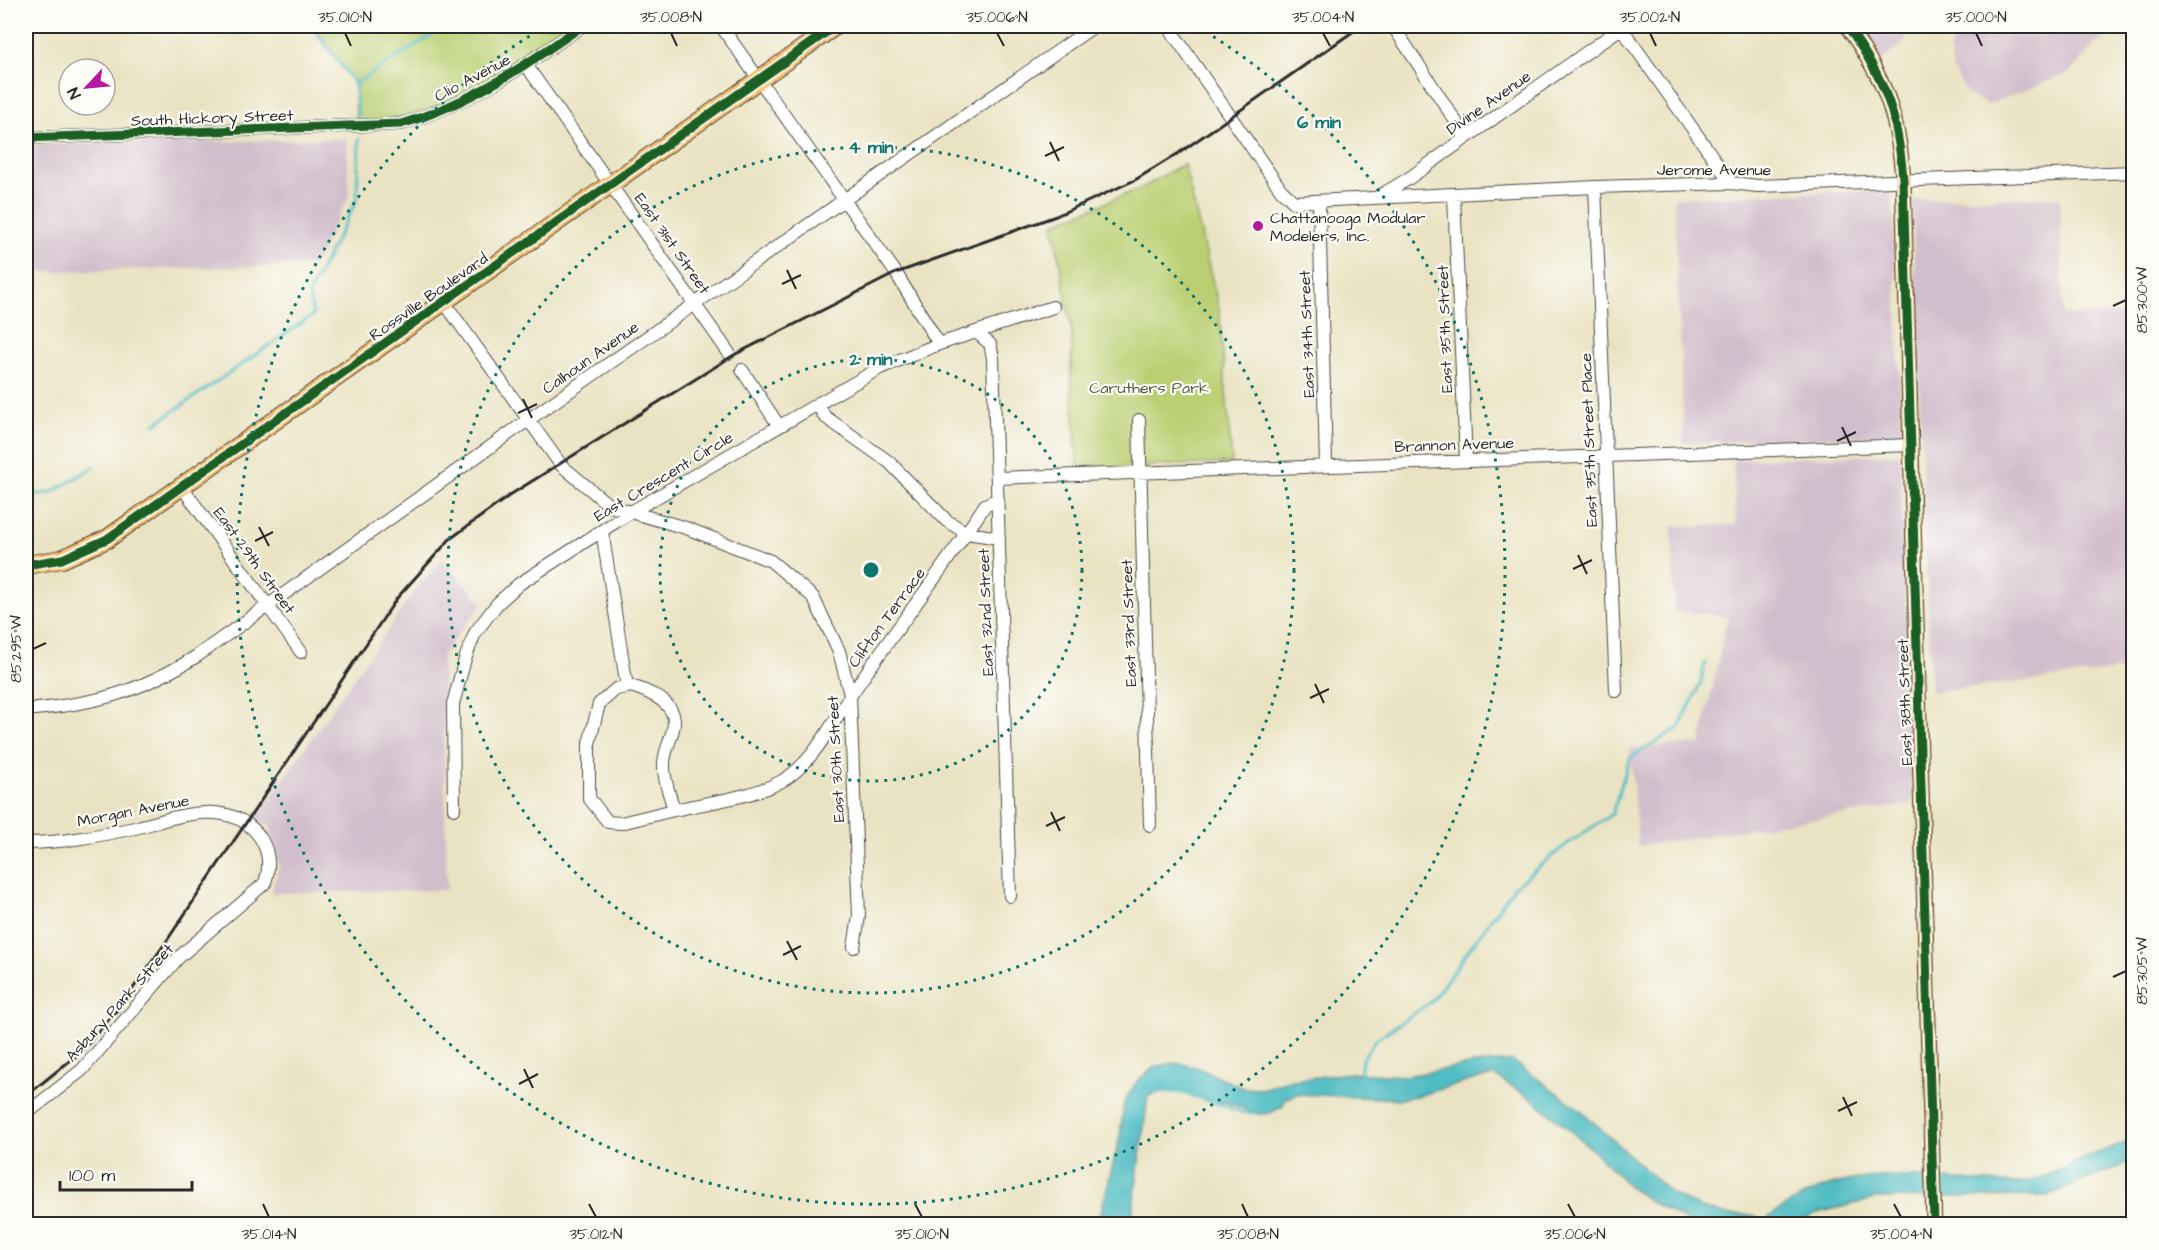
<svg xmlns="http://www.w3.org/2000/svg" width="2159" height="1250" font-family="'Architects Daughter',sans-serif">
<style>
.industrial{fill:#d1bdcb}
.green{fill:#bacf72;stroke:#727d4e;stroke-width:1.5}
.water{fill:#4dbcc3;stroke:#3c7477;stroke-width:1.5}
.lines{fill:none;stroke-linecap:round;stroke-linejoin:round}
.stream{stroke:#4dbcc3;stroke-width:3}
.minor-casing{stroke:#484742;stroke-width:14}
.major-casing{stroke:#484742;stroke-width:17}
.highway-casing{stroke:#484742;stroke-width:20}
.minor{stroke:#fff;stroke-width:12}
.major{stroke:#f9be6d;stroke-width:15}
.highway{stroke:#f9be6d;stroke-width:18}
.rail{stroke:#2b2b2b;stroke-width:3}
.cycleway-casing{stroke:#fdfcf7;stroke-width:13}
.cycleway{stroke:#1b5e20;stroke-width:9}
.ticks{fill:none;stroke:#2b2b2b;stroke-width:2}
.ring{fill:none;stroke:#0f766e;stroke-width:3;stroke-dasharray:3 6}
.poi-dot{fill:#b5179e;stroke:#fdfcf7;stroke-width:2}
.labels{text-anchor:middle;stroke-width:4.5;stroke-linejoin:round;paint-order:stroke}
.street-label{font-size:16px;fill:#2b2b2b;stroke:#fdfcf7}
.poi-label{font-size:16px;fill:#2b2b2b;stroke:#fdfcf7;text-anchor:start}
.park-label{font-size:16px;fill:#565c40;stroke:#fdfcf7}
.centre{fill:#0f766e;stroke:#fdfcf7;stroke-width:3}
.ring-label{font-size:18px;text-anchor:middle;font-weight:bold;fill:#0f766e;stroke:#fdfcf7;stroke-width:4.5;stroke-linejoin:round;paint-order:stroke}
.neatline{fill:none;stroke:#2b2b2b;stroke-width:2}
.ticks-label{font-size:15px;text-anchor:middle;fill:#2b2b2b}
</style>
<rect width="100%" height="100%" fill="#fdfcf7"/>
<filter id="ink" filterUnits="userSpaceOnUse"><feTurbulence type="fractalNoise" baseFrequency=".0167" numOctaves="2"/><feDisplacementMap in="SourceGraphic" scale="12" xChannelSelector="R" yChannelSelector="G"/><feConvolveMatrix kernelMatrix="1 2 1 2 8 2 1 2 1" color-interpolation-filters="sRGB"/></filter>
<filter id="wash" filterUnits="userSpaceOnUse"><feTurbulence type="fractalNoise" baseFrequency=".008" numOctaves="4" result="noise"/><feDisplacementMap in="SourceGraphic" scale="24" xChannelSelector="R" yChannelSelector="G"/><feGaussianBlur stdDeviation="1.35" result="paint"/><feColorMatrix in="noise" values="0 0 0 0 0 0 0 0 0 0 0 0 0 0 0 0 0 1.4 0 .05"/><feComposite in="paint" operator="in"/></filter>
<g filter="url(#wash)">
<rect width="100%" height="100%" fill="#eae3c3"/>
<path class="industrial" d="M1856,26H1911L1904,43L1881,61Z
M1956,26H2122L2094,45L2069,73L1988,105L1968,95L1952,68L1950,49Z
M347,139L349,196L314,265L26,272V145Z
M1892,190L1902,435L1684,443L1674,198Z
M2060,197L2063,315L2133,314V669L1931,692L1912,200Z
M1900,454L1912,804L1638,846L1630,748L1700,744L1728,616L1674,611L1672,527L1736,525L1733,460Z
M442,560L483,603L442,655L447,890L271,893L279,867L270,825L254,821L414,592Z"/>
<path class="green" d="M313,26H574C509,71 438,122 356,122L355,83Z
M1184,164L1219,308L1232,463L1078,469L1071,378L1072,332L1053,224L1144,187Z"/>
<path class="water" d="M1513,1061L1578,1108L1672,1194L1698,1207L1728,1215H1754L1763,1221C1832,1171 1876,1174 1958,1180C1978,1181 1999,1184 2018,1183C2038,1182 2055,1171 2074,1163C2093,1154 2113,1147 2133,1140V1161L2047,1196L1879,1198L1821,1212L1794,1224H1692L1653,1203L1631,1188L1584,1142L1531,1098L1495,1076L1480,1078L1421,1095L1400,1099L1296,1094L1285,1099L1283,1106C1257,1123 1251,1108 1226,1103C1220,1101 1213,1103 1207,1101C1185,1094 1171,1087 1148,1096L1131,1224H1098L1120,1136L1124,1102L1138,1080L1155,1067L1175,1063L1196,1067L1243,1088L1261,1089L1285,1081L1350,1073L1407,1076L1473,1064Z"/>
<g class="lines">
<path class="stream" d="M312,26L355,84L358,116
M355,84L446,26
M155,424L313,315L309,293L357,199L359,139
M26,495L51,493L94,467
M1360,1076L1362,1059L1376,1039L1431,1002L1515,886L1567,844L1612,814L1630,758L1679,728L1700,685L1705,663
M1156,1091L1184,1093L1205,1100
M1212,1102L1245,1113H1254"/>
</g>
</g>
<g filter="url(#ink)">
<g class="lines">
<g class="minor-casing">
<path id="minor" d="M721,26L896,273L939,344
M1168,26L1281,190L1294,202L1595,187L1731,183L1758,186L2134,172
M1393,26L1466,137
M1620,26L1731,183
M526,65L729,353
M26,138L401,124C469,104 525,66 582,26
M1595,187L1616,691
M1454,196L1466,460
M1376,198L1408,179L1621,28
M1319,203L1326,465
M444,302L561,465L610,506L686,528L771,561L813,597L839,651L850,695L859,916L854,947
M977,333L990,344L993,358L1010,896
M742,370L779,426
M818,403L824,416L889,462L947,521L967,533L999,538
M1139,420L1150,825
M998,478L1912,445
M182,487L301,652
M602,531L627,687
M631,686C647,691 675,701 674,723C673,737 664,750 664,764C663,779 670,795 674,810L621,823L608,822L589,798V744L599,704L616,689Z
M26,710C95,704 138,693 197,656L528,420L1094,26
M454,809L453,704L465,659L475,633L497,604L519,584L631,512L880,368L939,344L1053,307
M674,810C707,802 758,797 787,778C816,758 832,723 851,695C894,631 943,570 985,505L998,499
M26,843C60,843 96,836 130,829C158,823 186,811 215,813C253,816 277,847 265,883L178,958L82,1070L26,1114"/>
</g>
<g class="major-casing">
<path id="major" d="M1847,26C1885,79 1898,114 1903,179L1934,1224"/>
</g>
<g class="highway-casing">
<path id="highway" d="M26,565L62,559L107,539L835,26"/>
</g>
<use href="#minor" class="minor"/>
<use href="#major" class="major"/>
<use href="#highway" class="highway"/>
<path class="rail" d="M26,1096L82,1051L122,1004L166,942L397,598L450,539L513,493L734,355L896,273L1056,216L1135,180L1179,153L1361,26"/>
<g class="cycleway-casing">
<path id="cycleway" d="M1847,26C1885,79 1898,114 1903,179L1934,1224
M26,138L401,124C469,104 525,66 582,26
M26,565L62,559L107,539L835,26"/>
</g>
<use href="#cycleway" class="cycleway"/>
</g>
</g>
<path class="ticks" d="M345,33L351,46M671,33L677,46M997,33L1004,46M1323,33L1330,46M1650,33L1656,46M1976,33L1982,46M1050,142L1059,161M1045,156L1064,147M787,270L796,289M782,284L801,275M2113,306L2126,300M523,399L532,418M518,413L537,404M1842,427L1851,446M1837,441L1856,432M259,527L269,546M255,541L273,532M1578,555L1587,574M1573,569L1592,560M33,649L46,643M1315,684L1324,703M1310,698L1329,689M1051,812L1060,831M1046,826L1065,817M787,941L797,960M783,955L801,946M2113,977L2126,971M524,1069L533,1088M519,1084L538,1074M1843,1097L1852,1116M1838,1111L1857,1102M263,1204L269,1217M589,1204L596,1217M915,1204L922,1217M1242,1204L1248,1217M1568,1204L1575,1217M1894,1204L1901,1217"/>
<g class="ring">
<circle cx="871" cy="570" r="211"/>
<circle cx="871" cy="570" r="423"/>
<path d="M1198 27A634 634 0 1 1 544 27"/>
</g>
<circle class="poi-dot" cx="1258" cy="226" r="6"/>
<g class="labels">
<g class="street-label">
<text transform="translate(472 77) rotate(-28)" y="6">Clio Avenue</text>
<text transform="translate(1488 102) rotate(-35)" y="6">Divine Avenue</text>
<text transform="translate(212 117) rotate(-2)" y="6">South Hickory Street</text>
<text x="1714" y="175">Jerome Avenue</text>
<text transform="translate(673 243) rotate(55)" y="6">East 31st Street</text>
<text transform="translate(428 296) rotate(-35)" y="6">Rossville Boulevard</text>
<text transform="translate(1444 329) rotate(-92)" y="6">East 35th Street</text>
<text transform="translate(1306 334) rotate(-92)" y="6">East 34th Street</text>
<text transform="translate(590 357) rotate(-35)" y="6">Calhoun Avenue</text>
<text transform="translate(1588 440) rotate(-92)" y="6">East 35th Street Place</text>
<text transform="translate(1454 444) rotate(-2)" y="6">Brannon Avenue</text>
<text transform="translate(663 476) rotate(-31)" y="6">East Crescent Circle</text>
<text transform="translate(255 560) rotate(54)" y="6">East 29th Street</text>
<text transform="translate(985 612) rotate(-92)" y="6">East 32nd Street</text>
<text transform="translate(886 617) rotate(-54)" y="6">Clifton Terrace</text>
<text transform="translate(1128 623) rotate(-92)" y="6">East 33rd Street</text>
<text transform="translate(1904 702) rotate(-92)" y="6">East 38th Street</text>
<text transform="translate(835 759) rotate(-93)" y="6">East 30th Street</text>
<text transform="translate(133 810) rotate(-11)" y="6">Morgan Avenue</text>
<text transform="translate(119 1002) rotate(-48)" y="6">Asbury Park Street</text>
</g>
<g class="poi-label">
<text x="1270" y="223">Chattanooga Modular<tspan x="1270" dy="18">Modelers, Inc.</tspan></text>
</g>
<g class="park-label">
<text x="1149" y="393">Caruthers Park</text>
</g>
</g>
<circle cx="871" cy="570" r="9" class="centre"/>
<g class="ring-label">
<text x="1319" y="128">6 min</text>
<text x="871" y="153">4 min</text>
<text x="871" y="365">2 min</text>
</g>
<rect width="2159" height="1250" fill="none" stroke="#fdfcf7" stroke-width="66"/>
<g transform="translate(87 87) rotate(244)"><circle r="28" fill="#fdfcf7" stroke="#a9a8a5" stroke-width="1.5"/>
<path d="M0-4.5L10 22L0 15L-10 22Z" fill="#b5179e"/>
<text y="-9" font-size="16" font-weight="bold" text-anchor="middle" fill="#2b2b2b">N</text>
</g>
<path d="M60 1181v9h132v-9" fill="none" stroke="#2b2b2b" stroke-width="3"/>
<text x="69" y="1181" font-size="18" fill="#2b2b2b" stroke="#fdfcf7" stroke-width="4.5" paint-order="stroke">100 m</text>
<rect x="33" y="33" width="2093" height="1184" class="neatline"/>
<g class="ticks-label">
<text x="345" y="22">35.010°N</text>
<text x="671" y="22">35.008°N</text>
<text x="997" y="22">35.006°N</text>
<text x="1323" y="22">35.004°N</text>
<text x="1650" y="22">35.002°N</text>
<text x="1976" y="22">35.000°N</text>
<text transform="translate(2142 300) rotate(-90)" y="5">85.300°W</text>
<text transform="translate(16 649) rotate(-90)" y="5">85.295°W</text>
<text transform="translate(2142 971) rotate(-90)" y="5">85.305°W</text>
<text x="269" y="1239">35.014°N</text>
<text x="596" y="1239">35.012°N</text>
<text x="922" y="1239">35.010°N</text>
<text x="1248" y="1239">35.008°N</text>
<text x="1575" y="1239">35.006°N</text>
<text x="1901" y="1239">35.004°N</text>
</g>
</svg>
